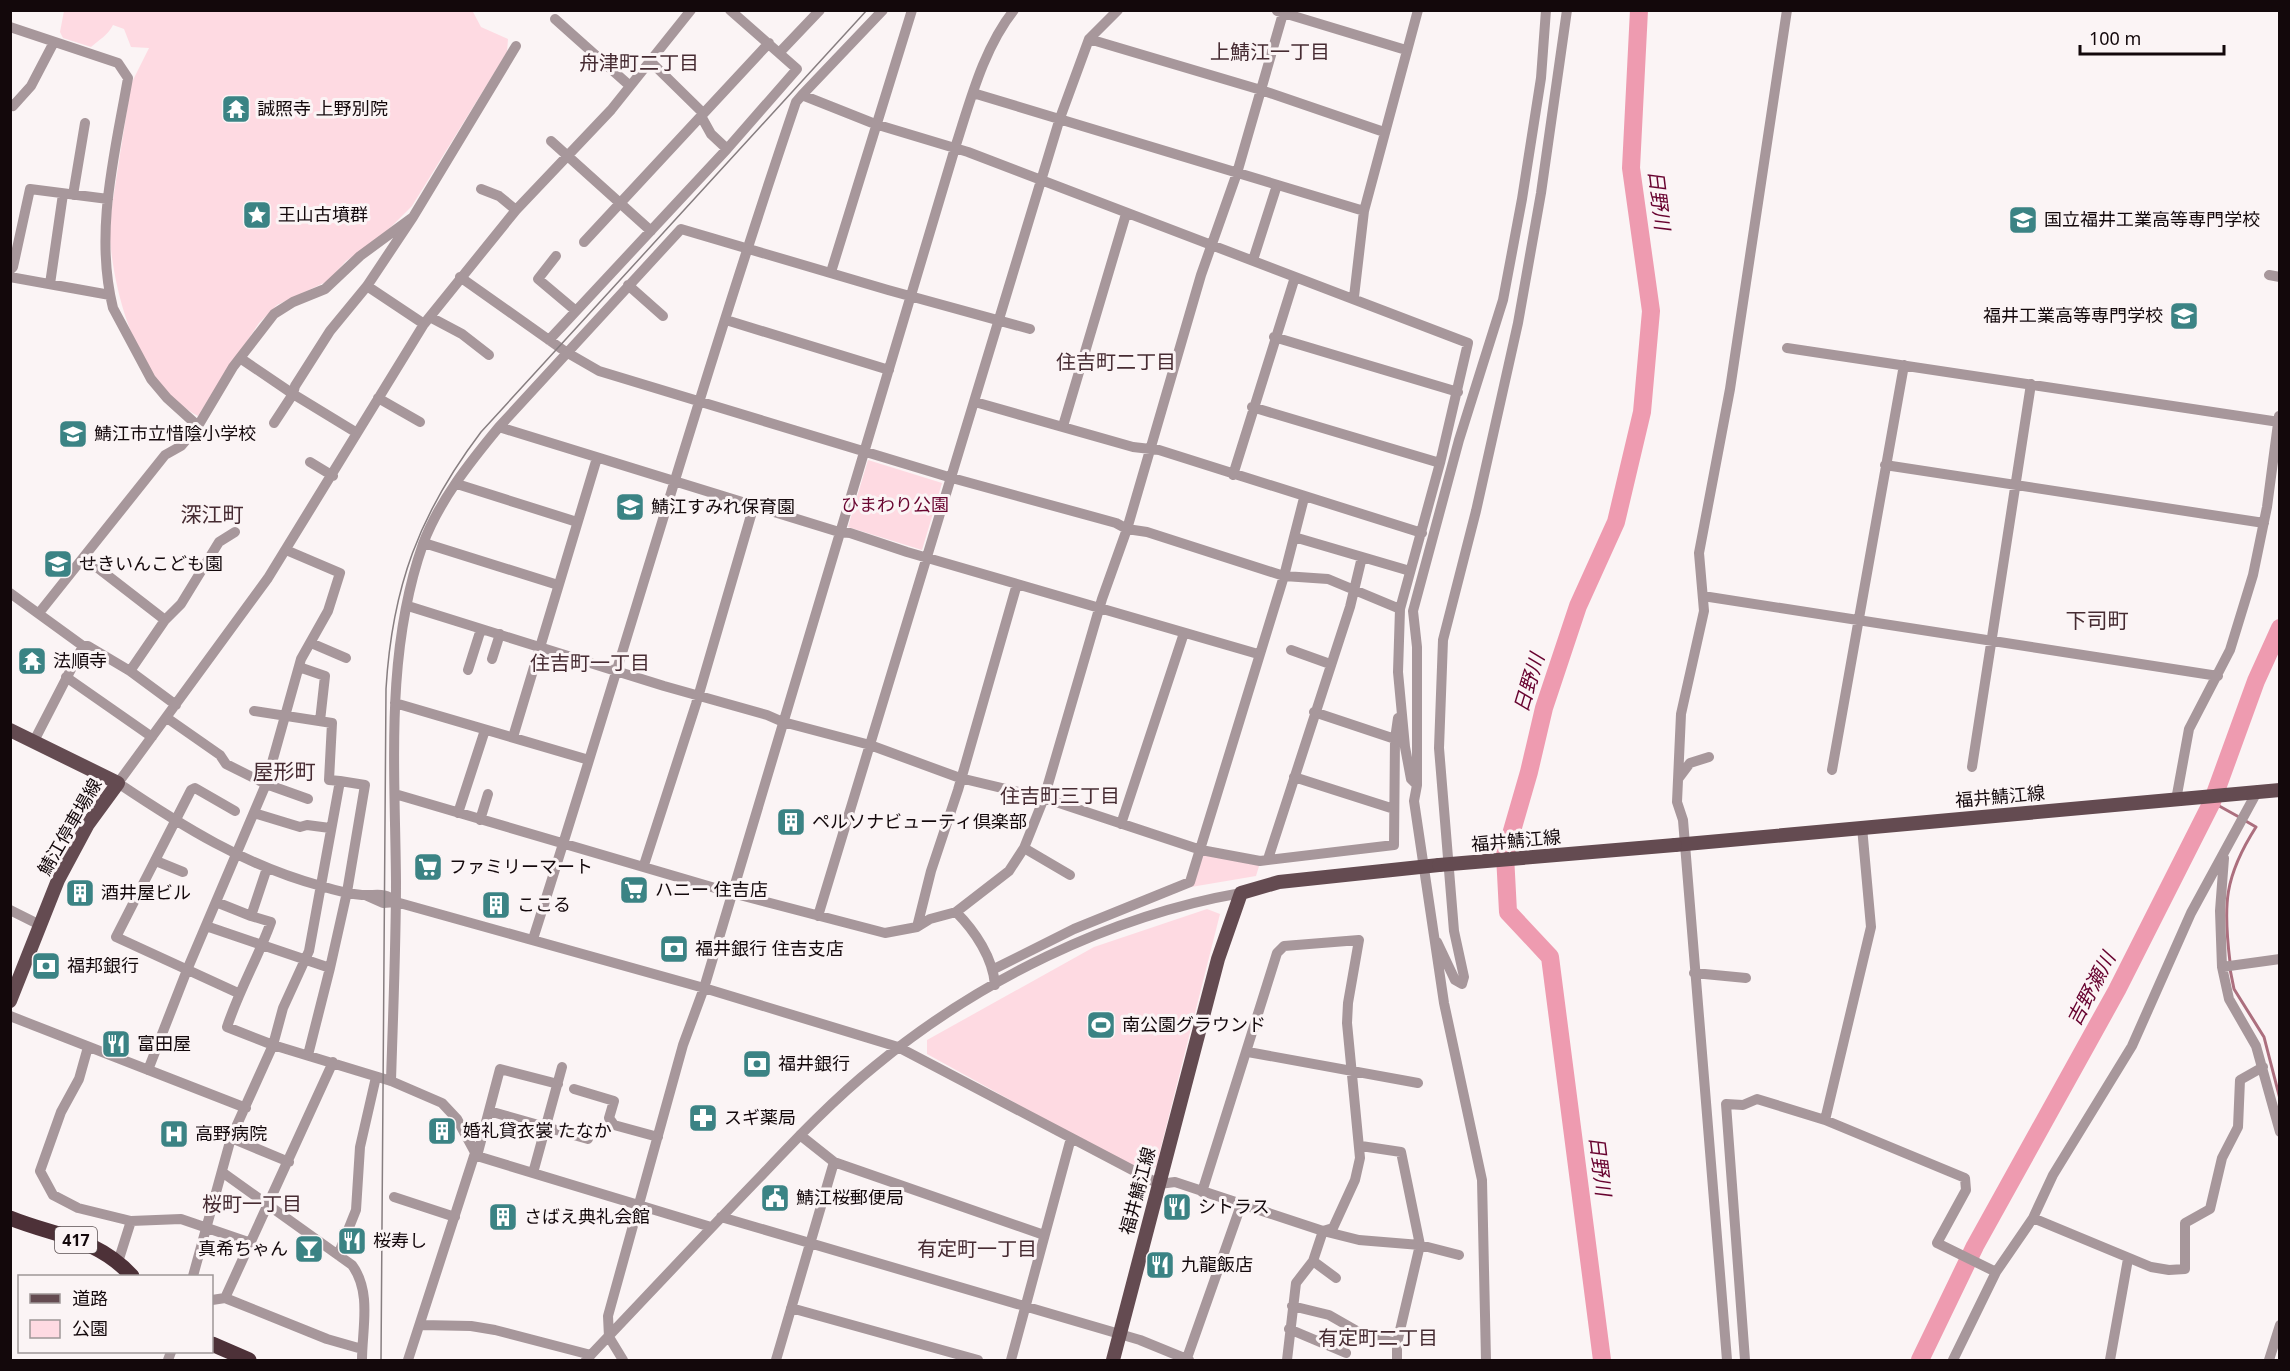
<svg xmlns="http://www.w3.org/2000/svg" width="2290" height="1371" font-family="'Noto Sans','Noto Sans JP',sans-serif">
<style>
.green{fill:#fedae2}
.lines{fill:none;stroke-linecap:round;stroke-linejoin:round}
.stream{stroke:#ac6f7e;stroke-width:3}
.river{stroke:#ee9bb0;stroke-width:18}
.minor{stroke:#a7979b;stroke-width:10}
.major{stroke:#644b51;stroke-width:14}
.highway{stroke:#4d3138;stroke-width:15}
.tram{stroke:#877e80;stroke-width:1.5}
.major-bridge{stroke:#644b51;stroke-width:14}
.labels{text-anchor:middle;stroke-width:6;stroke-linejoin:round;paint-order:stroke}
.shield{fill:#fbf4f5;stroke:#594f51;stroke-width:1.5}
.shield-label{font-size:16px;font-weight:bold;fill:#13080b}
.poi-label{font-size:18px;fill:#13080b;stroke:#fbf4f5;text-anchor:start}
.park-label{font-size:18px;fill:#690530;stroke:#fbf4f5}
.street-label{font-size:18px;fill:#13080b;stroke:#fbf4f5}
.neighbourhood-label{font-size:20px;fill:#462b32;stroke:#fbf4f5}
.water-label{font-size:20px;font-style:italic;fill:#67022f;stroke:#fbf4f5}
.quarter-label{font-size:21px;fill:#462b32;stroke:#fbf4f5}
</style>
<rect width="100%" height="100%" fill="#fbf4f5"/>
<path class="green" d="M472,10L481,27L508,39L507,52L412,206L382,236L346,261L328,281L277,305L259,323L198,416C136,382 112,291 109,225L131,84L149,48L131,47L124,29L113,25C108,35 99,40 91,47L63,38L60,32L64,11Z
M868,460L942,483L922,550L848,527Z
M1201,852L1260,863L1256,876L1191,887Z
M1207,909L1220,914L1156,1167L1142,1173L927,1054V1040L1094,947Z"/>
<g class="lines">
<path class="stream" d="M2212,802L2239,817
M2230,962C2223,905 2224,877 2256,827L2244,820
M2230,969L2234,989L2264,1037L2280,1099"/>
<path class="river" d="M1602,1360L1550,957L1508,912L1505,855L1529,772L1544,708L1578,606L1616,522L1642,412L1651,311L1631,168L1639,10
M1920,1360L1975,1246L2117,990L2212,802L2256,681L2280,628"/>
<path class="minor" d="M691,10L611,110L516,210L424,324L268,578L118,783C182,826 246,866 321,886C334,890 348,894 362,895C376,896 384,891 396,902L704,988L898,1047L1159,1184L1175,1182L1323,1231L1359,1240L1420,1245L1459,1255
M1277,11L1406,50
M555,19L630,86
M10,27L118,63L128,78C115,153 94,232 113,308L151,379L167,398L198,426
M1089,39L1261,90L1384,132
M780,52L820,10
M650,61L703,113
M973,93L1364,211
M802,95L883,10
M10,104L13,106L31,86L54,42
M701,116L711,134L727,149
M551,141L651,231
M481,189L499,196L516,210
M73,195L85,123
M584,242L769,43
M556,256L538,279L576,311
M1253,260L1277,185
M10,270L13,267L30,189L108,199
M831,272L912,10
M2269,275L2280,277
M10,277L110,295
M460,277L566,352L599,371L952,478L1116,523L1127,529L1147,532L1284,576L1328,579L1400,609
M50,284L63,194
M628,285L663,316
M367,286L424,324
M1354,297L1364,211L1418,10
M430,317L462,334L489,355
M726,320L889,370
M1274,337L1458,392
M549,340L727,149L797,69L730,10
M1787,348L2279,422
M240,358L293,394L274,423
M378,398L420,422
M975,402L1133,447L1159,450L1422,533
M1252,407L1440,463
M1063,426L1126,214
M499,427L839,532L850,533L907,552L1258,654
M357,433L293,394L295,386L330,331L367,286L413,217L516,46
M310,462L333,476
M1885,465L2264,523
M1233,475L1295,277
M457,484L577,522
M1294,537L1410,571
M424,543L558,585
M85,558L165,620
M10,593L83,646H88L130,671L176,705
M1703,596L2218,676
M408,606L664,686L767,715L783,722L870,745L960,778L1044,798L1201,850L1260,861L1394,845L1395,739L1398,718
M39,613L165,455L181,446L198,426L233,367L274,314L293,302L325,289L360,256L413,217
M311,643L346,658
M1291,650L1330,664
M492,659L500,634
M299,667L325,676L320,721
M468,670L481,629
M130,671L165,620L181,604L219,542L235,532
M66,677L152,737
M395,703L589,760
M254,711L332,723L329,780L340,781L309,951L283,1008L273,1045L227,1027C239,990 258,958 271,922L251,916L267,868
M1314,712L1395,739
M167,718L220,755L226,764L266,784L308,799
M513,737L597,458
M34,741L83,646
M1972,767L2031,384
M1832,770L1904,365
M1294,777L1394,809
M1678,779L1690,763L1709,757
M395,794L732,893L885,933L917,927L930,919L956,912L1009,871L1024,848L1044,798L1102,599L1127,529L1201,275L1237,173L1284,10
M2176,800L2189,729L2230,650L2253,575L2267,507L2279,416
M235,811L195,788L191,790L116,937L238,993
M254,813L300,827L307,825L330,828
M458,813L485,730
M480,820L488,794
M1121,824L1184,633
M1024,848L1070,875
M2224,858L2220,911L2222,967L2229,999L2256,1046L2280,1132
M1268,859L1350,607L1362,557
M156,861L183,872
M644,865L696,704L754,505
M365,895L383,903L396,902
M216,902L251,916
M10,910L40,925
M956,912C975,931 993,958 995,985
M818,916L1060,118L1089,39L1118,10
M206,926L330,968L308,1055
M917,927L931,871L958,790L1017,584
M533,939C622,661 702,379 796,102L802,95L875,124L968,152L1468,343L1440,463L1400,609L1398,672L1405,747L1411,779L1417,785
M1437,942L1455,980L1462,984L1464,977L1454,931L1439,748L1443,640L1476,511L1518,323L1541,193L1567,10
M2222,967L2280,959
M330,968L347,892L365,785L340,781
M994,969L1074,929L1190,882L1284,576L1304,498
M1694,973L1746,978
M10,1016L246,1108
M88,1047L79,1079L61,1112L40,1171L53,1195L78,1208L131,1221
M1248,1052L1418,1083
M148,1070L187,970L266,784L301,659L328,611L340,573L286,550
M391,1081C393,1014 396,947 396,881C395,768 385,652 423,544C439,501 470,462 499,427L681,229L888,290L1030,329
M574,1089L614,1101L609,1118L614,1125L658,1137
M489,1111L588,1139
M1825,1120L1871,927L1862,827
M231,1138L289,1162
M1361,1146L1401,1152L1420,1245L1397,1343V1360
M477,1156L500,1069L558,1084
M834,1162L1044,1235
M222,1172L352,1265C372,1292 362,1329 362,1360
M533,1173L562,1067
M1202,1192L1277,953L1284,946L1359,940L1348,1003L1347,1023L1360,1158L1355,1180L1333,1228L1323,1231
M394,1197L455,1217
M721,1217L1140,1340L1189,1360
M2033,1218L2151,1267L2169,1270L2185,1269V1223L2210,1209L2222,1158L2238,1127L2240,1080L2263,1067
M338,1255L356,1210L360,1147L376,1077
M1313,1261L1336,1278
M118,1262L131,1221L181,1219L251,1243
M193,1276L231,1138L273,1045L391,1081L442,1103L457,1119L477,1156L711,1227
M225,1298L333,1062
M212,1300L225,1298L327,1339L362,1349
M1292,1306L1329,1315L1364,1335L1397,1343
M791,1308L978,1360
M421,1325L471,1326L495,1330L591,1355
M1289,1329L1346,1353
M1187,1358L1241,1205
M168,1360L171,1352
M408,1360L475,1153
M586,1360C644,1299 702,1237 761,1176C797,1138 834,1099 875,1066C978,981 1109,916 1241,893
M623,1360L609,1337L608,1316L683,1045L704,988L955,148C970,102 983,49 1014,10
M776,1360L834,1162L800,1135
M1011,1360L1071,1138
M1287,1360L1296,1283L1313,1261L1323,1231
M1486,1360L1482,1180L1444,1003L1414,801L1417,785V647L1413,611L1459,440L1503,300L1522,199L1541,78L1546,10
M1727,1360L1683,820L1677,802L1681,714L1704,611L1699,553L1730,389L1787,10
M1745,1360L1726,1104L1743,1105L1757,1099L1825,1120L1965,1178L1966,1190L1937,1243L1996,1272
M1953,1360L1996,1272L2033,1218L2053,1175L2132,1046L2191,913L2258,790
M2110,1360L2128,1259
M2269,1360L2280,1325"/>
<path class="major" d="M10,730L118,783L88,824L58,880L10,1001
M1675,845L2280,790
M1113,1360L1218,959L1241,893L1279,882L1439,865"/>
<path class="highway" d="M10,1218C57,1237 96,1237 132,1276
M212,1344L249,1360"/>
<path class="tram" d="M381,1360L386,689C392,587 419,514 481,432L867,10"/>
<path class="major-bridge" d="M1439,865L1675,845"/>
</g>
<defs>
<g id="temple-square" transform="scale(1.5)"><rect x="-9" y="-9" width="18" height="18" rx="4" fill="#3b8384" stroke="#fbf4f5"/><path d="M0-6L5-2H3V0L6.5 2.5H4V6H1.5V3h-3V6H-4V2.5H-6.5L-3 0V-2H-5Z" fill="#fff"/></g>
<g id="sight-square" transform="scale(1.5)"><rect x="-9" y="-9" width="18" height="18" rx="4" fill="#3b8384" stroke="#fbf4f5"/><path d="M0-6L1.8-2.2L6-1.7L2.9 1.2L3.7 5.4L0 3.3L-3.7 5.4L-2.9 1.2L-6-1.7L-1.8-2.2Z" fill="#fff"/></g>
<g id="university-square" transform="scale(1.5)"><rect x="-9" y="-9" width="18" height="18" rx="4" fill="#3b8384" stroke="#fbf4f5"/><path d="M0-5L7-2L0 1L-7-2ZM-4 1L0 2.5L4 1V4Q0 6-4 4Z" fill="#fff"/></g>
<g id="school-square" transform="scale(1.5)"><rect x="-9" y="-9" width="18" height="18" rx="4" fill="#3b8384" stroke="#fbf4f5"/><path d="M0-5L7-2L0 1L-7-2ZM-4 1L0 2.5L4 1V4Q0 6-4 4Z" fill="#fff"/></g>
<g id="building-square" transform="scale(1.5)"><rect x="-9" y="-9" width="18" height="18" rx="4" fill="#3b8384" stroke="#fbf4f5"/><path d="M-4-6H4V6H1V3H-1V6H-4ZM-2.5-4.3h1.7v1.8h-1.7ZM.8-4.3h1.7v1.8H.8ZM-2.5-1h1.7V.8h-1.7ZM.8-1h1.7V.8H.8Z" fill="#fff"/></g>
<g id="supermarket-square" transform="scale(1.5)"><rect x="-9" y="-9" width="18" height="18" rx="4" fill="#3b8384" stroke="#fbf4f5"/><path d="M-6-5.5h2.5l.6 2H6L4.5 2H-2.5L-4.4-4H-6ZM-1.5 3.2a1.3 1.3 0 1 0 .1 0ZM3 3.2a1.3 1.3 0 1 0 .1 0Z" fill="#fff"/></g>
<g id="bank-square" transform="scale(1.5)"><rect x="-9" y="-9" width="18" height="18" rx="4" fill="#3b8384" stroke="#fbf4f5"/><path d="M-6-4H6V4H-6ZM0-2.3a2.3 2.3 0 1 0 0 4.6a2.3 2.3 0 1 0 0-4.6Z" fill="#fff"/></g>
<g id="stadium-square" transform="scale(1.5)"><rect x="-9" y="-9" width="18" height="18" rx="4" fill="#3b8384" stroke="#fbf4f5"/><path d="M0-5a6.5 5 0 1 0 0 10a6.5 5 0 1 0 0-10ZM-3.5-1.8h7v3.6h-7Z" fill="#fff"/></g>
<g id="restaurant-square" transform="scale(1.5)"><rect x="-9" y="-9" width="18" height="18" rx="4" fill="#3b8384" stroke="#fbf4f5"/><path d="M-5-6h1v4h1v-4h1v4h1v-4h1v5L-1.5 .5V6h-2V.5L-5-1ZM5-6V6H3V1.5H1.5Q1.5-4 5-6Z" fill="#fff"/></g>
<g id="pharmacy-square" transform="scale(1.5)"><rect x="-9" y="-9" width="18" height="18" rx="4" fill="#3b8384" stroke="#fbf4f5"/><path d="M-2-6h4v4h4v4h-4v4h-4v-4h-4v-4h4Z" fill="#fff"/></g>
<g id="hospital-square" transform="scale(1.5)"><rect x="-9" y="-9" width="18" height="18" rx="4" fill="#3b8384" stroke="#fbf4f5"/><path d="M-5-5h3v3.5h4V-5h3V5h-3V1.5h-4V5h-3Z" fill="#fff"/></g>
<g id="civic-square" transform="scale(1.5)"><rect x="-9" y="-9" width="18" height="18" rx="4" fill="#3b8384" stroke="#fbf4f5"/><path d="M-.6-6.5H3V-4.5H.6V-3L4-1V1h2V6H-6V1h2V-1L-.6-3ZM-1.2 2.5V6h2.4V2.5Z" fill="#fff"/></g>
<g id="bar-square" transform="scale(1.5)"><rect x="-9" y="-9" width="18" height="18" rx="4" fill="#3b8384" stroke="#fbf4f5"/><path d="M-6-5H6L.8 .8V4.5H3.5V6h-7V4.5H-.8V.8Z" fill="#fff"/></g>
</defs>
<g fill-rule="evenodd">
<use href="#temple-square" x="236" y="109"/>
<use href="#sight-square" x="257" y="215"/>
<use href="#university-square" x="2023" y="220"/>
<use href="#university-square" x="2184" y="316"/>
<use href="#school-square" x="73" y="434"/>
<use href="#school-square" x="630" y="507"/>
<use href="#school-square" x="58" y="564"/>
<use href="#temple-square" x="32" y="661"/>
<use href="#building-square" x="791" y="822"/>
<use href="#supermarket-square" x="428" y="867"/>
<use href="#supermarket-square" x="634" y="890"/>
<use href="#building-square" x="80" y="893"/>
<use href="#building-square" x="496" y="905"/>
<use href="#bank-square" x="674" y="949"/>
<use href="#bank-square" x="46" y="966"/>
<use href="#stadium-square" x="1101" y="1025"/>
<use href="#restaurant-square" x="116" y="1044"/>
<use href="#bank-square" x="757" y="1064"/>
<use href="#pharmacy-square" x="703" y="1118"/>
<use href="#building-square" x="442" y="1131"/>
<use href="#hospital-square" x="174" y="1134"/>
<use href="#civic-square" x="775" y="1198"/>
<use href="#restaurant-square" x="1177" y="1207"/>
<use href="#building-square" x="503" y="1217"/>
<use href="#restaurant-square" x="352" y="1241"/>
<use href="#bar-square" x="309" y="1249"/>
<use href="#restaurant-square" x="1160" y="1265"/>
</g>
<g class="labels">
<rect class="shield" x="55" y="1227" width="42" height="26" rx="4.5"/>
<g class="shield-label">
<text x="76" y="1246">417</text>
</g>
<g class="poi-label">
<text x="257" y="115">誠照寺 上野別院</text>
<text x="278" y="221">王山古墳群</text>
<text x="2044" y="226">国立福井工業高等専門学校</text>
<text x="2163" y="322" text-anchor="end">福井工業高等専門学校</text>
<text x="94" y="440">鯖江市立惜陰小学校</text>
<text x="651" y="513">鯖江すみれ保育園</text>
<text x="79" y="570">せきいんこども園</text>
<text x="53" y="667">法順寺</text>
<text x="812" y="828">ペルソナビューティ倶楽部</text>
<text x="449" y="873">ファミリーマート</text>
<text x="655" y="896">ハニー 住吉店</text>
<text x="101" y="899">酒井屋ビル</text>
<text x="517" y="911">ここる</text>
<text x="695" y="955">福井銀行 住吉支店</text>
<text x="67" y="972">福邦銀行</text>
<text x="1122" y="1031">南公園グラウンド</text>
<text x="137" y="1050">富田屋</text>
<text x="778" y="1070">福井銀行</text>
<text x="724" y="1124">スギ薬局</text>
<text x="463" y="1137">婚礼貸衣裳 たなか</text>
<text x="195" y="1140">高野病院</text>
<text x="796" y="1204">鯖江桜郵便局</text>
<text x="1198" y="1213">シトラス</text>
<text x="524" y="1223">さばえ典礼会館</text>
<text x="373" y="1247">桜寿し</text>
<text x="288" y="1255" text-anchor="end">真希ちゃん</text>
<text x="1181" y="1271">九龍飯店</text>
</g>
<g class="park-label">
<text x="895" y="511">ひまわり公園</text>
</g>
<g class="street-label">
<text transform="translate(2000 797) rotate(-5)" y="6">福井鯖江線</text>
<text transform="translate(70 827) rotate(-60)" y="6">鯖江停車場線</text>
<text transform="translate(1516 841) rotate(-5)" y="6">福井鯖江線</text>
<text transform="translate(1138 1191) rotate(-75)" y="6">福井鯖江線</text>
</g>
<g class="neighbourhood-label">
<text x="1270" y="59">上鯖江一丁目</text>
<text x="639" y="70">舟津町二丁目</text>
<text x="1116" y="369">住吉町二丁目</text>
<text x="590" y="670">住吉町一丁目</text>
<text x="1060" y="803">住吉町三丁目</text>
<text x="252" y="1211">桜町一丁目</text>
<text x="977" y="1256">有定町一丁目</text>
<text x="1378" y="1345">有定町二丁目</text>
</g>
<g class="water-label">
<text transform="translate(1659 200) rotate(83)" y="7">日野川</text>
<text transform="translate(1529 683) rotate(-73)" y="7">日野川</text>
<text transform="translate(2091 989) rotate(-62)" y="7">吉野瀬川</text>
<text transform="translate(1600 1166) rotate(83)" y="7">日野川</text>
</g>
<g class="quarter-label">
<text x="212" y="522">深江町</text>
<text x="2097" y="628">下司町</text>
<text x="284" y="779">屋形町</text>
</g>
</g>
<rect width="2290" height="1371" fill="none" stroke="#13080b" stroke-width="24"/>
<rect x="18" y="1275" width="195" height="78" fill="#fbf4f5" stroke="#9e9697" stroke-width="1.5"/>
<rect x="30" y="1294" width="30" height="9" fill="#644b51" stroke="#9e9697" stroke-width="1.5"/>
<text x="72" y="1305" font-size="18" fill="#13080b">道路</text>
<rect x="30" y="1320" width="30" height="18" fill="#fedae2" stroke="#9e9697" stroke-width="1.5"/>
<text x="72" y="1335" font-size="18" fill="#13080b">公園</text>
<path d="M2080 45v9h144v-9" fill="none" stroke="#13080b" stroke-width="3"/>
<text x="2089" y="45" font-size="18" fill="#13080b" stroke="#fbf4f5" stroke-width="4.5" paint-order="stroke">100 m</text>
</svg>
